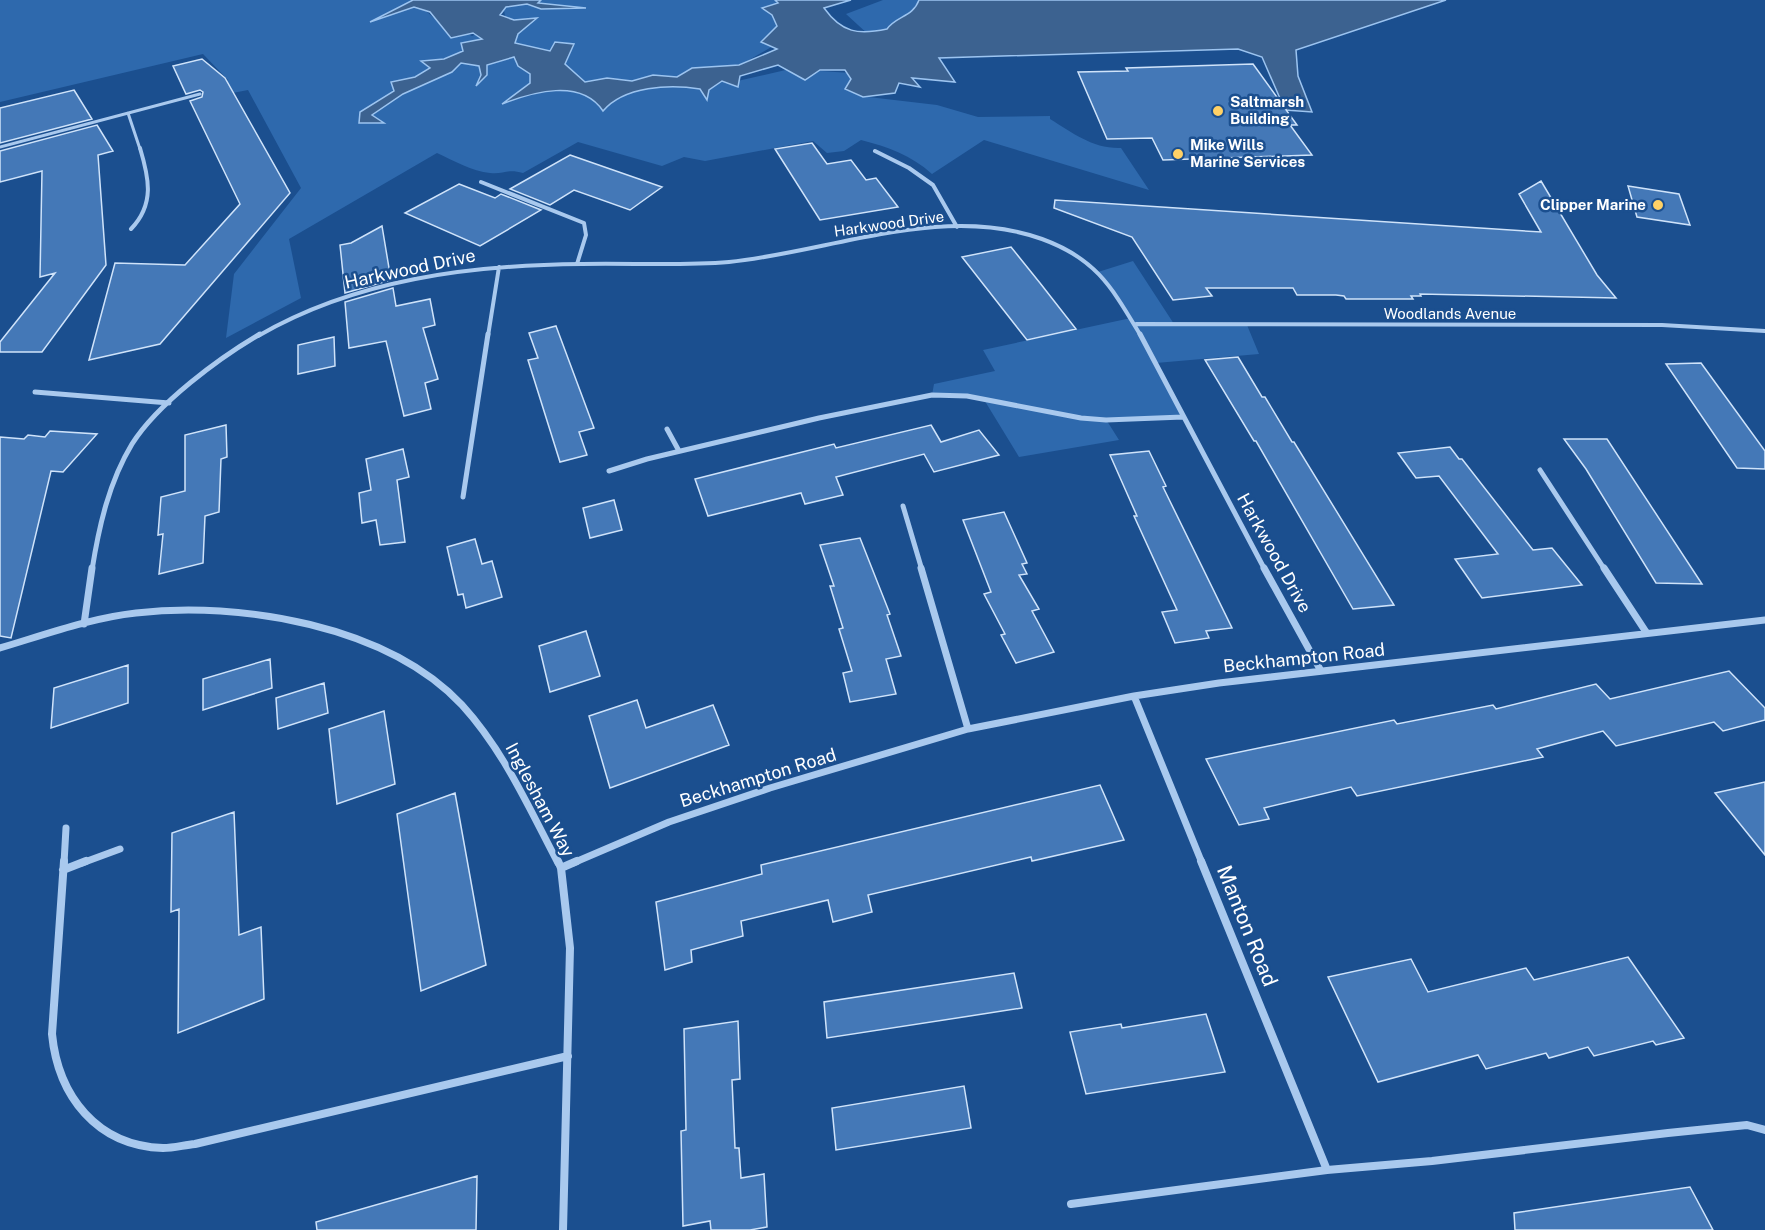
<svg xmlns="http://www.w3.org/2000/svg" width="1765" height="1230" font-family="'Public Sans',sans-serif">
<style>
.green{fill:#2e69ad}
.water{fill:#3c6290;stroke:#9cc4f0;stroke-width:1.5}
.building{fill:#4478b7;stroke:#cfe3fa;stroke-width:1.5}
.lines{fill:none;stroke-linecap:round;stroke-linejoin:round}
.street-far4{stroke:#a9c9ee;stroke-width:3}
.street-far3{stroke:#a9c9ee;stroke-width:4}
.street-far2{stroke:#a9c9ee;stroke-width:5}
.street-far1{stroke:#a9c9ee;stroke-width:7}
.street{stroke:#a9c9ee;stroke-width:8}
.poi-dot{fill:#ffd166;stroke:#1b4f8f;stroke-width:2}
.labels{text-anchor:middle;stroke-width:5;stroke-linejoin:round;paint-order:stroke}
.far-poi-label{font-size:15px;font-weight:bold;fill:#fff;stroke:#1b4f8f;text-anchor:start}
.far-street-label{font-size:15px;fill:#fff;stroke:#1b4f8f}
.street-label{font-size:18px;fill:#fff;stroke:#1b4f8f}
.near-street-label{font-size:21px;fill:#fff;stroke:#1b4f8f}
</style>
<rect width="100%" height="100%" fill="#1b4f8f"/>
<path class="green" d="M0,0H413L434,18L472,36L506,21L502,0H786L773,46L730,71L733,82L790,69L866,74L860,96L937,105L978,117L1050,116V119C1073,133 1093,149 1121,148L1149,190L984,140L932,174C911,155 888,147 861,140L844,151L827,153L813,141L705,161L684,157L662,166L578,142L523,173C507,168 503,175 490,173C472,171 454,161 437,153L289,239L301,298L226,338L234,274L301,188L248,90L217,96L205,87L228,80L203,54L0,102Z
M883,0H946L908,31L870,36L846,14Z
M1133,261L1174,324L1247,325L1259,354L1156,363L1183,417L1107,421L1119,440L1019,457L983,398L932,395L934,384L995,371L983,350L1131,318L1098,272Z"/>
<path class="water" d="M413,0H541L538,3L586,8L541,9L527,4L506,7L500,15L514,20L537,18L518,34L515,43L550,51L555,42L574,44L565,64L585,82L607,78L632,81L653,75L677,77L692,68L739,65L777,49L761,42L777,26L772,15L762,8L778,3L775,0H851L824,8C842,33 858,35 887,29C896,16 913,17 919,0H1446L1296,50L1298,76L1312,112L1285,110L1262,57L1238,49L939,58L955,82L912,78L920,87L899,83L895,93L863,97L845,89L851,79L845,70H820L805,80L778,65L740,76L738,87L722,81L709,90L707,100L700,89C670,84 624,86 603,111C581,78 533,92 502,104L530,83V74L518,66L514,57L487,65V75L476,86L481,75L479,66L461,63L452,72L403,94L372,115L384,123H359L360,112L394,91L391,82L415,77L430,68L421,61L444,59L463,51L461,43L482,39L473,33L451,38L430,12L414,7L370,22Z"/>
<path class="building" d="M202,59L225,78L290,193L160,344L89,360L115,263L185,265L240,204L190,101L202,97L203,92L200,90L186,94L173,66Z
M1253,64L1297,125H1290L1312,155L1163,160L1152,138L1107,139L1078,72L1128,71L1126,68Z
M74,90L92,119L0,143V108Z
M97,125L113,151L98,155L106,265L42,352H0V342L55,273L40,277L42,171L0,182V151Z
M812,143L827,164L851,160L866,180L876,178L898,207L820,220L775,149Z
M570,155L662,187L630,210L574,190L550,205L510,189Z
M1541,181L1597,275L1616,298L1420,294L1421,296H1411L1413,299H1346L1344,296L1336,295H1297L1293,288H1206L1212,296L1173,300L1132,237L1054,208L1055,200L1541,232L1519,194Z
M459,184L495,198L501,194L541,210L480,246L405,213Z
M1628,186L1679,194L1690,225L1637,217Z
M382,226L391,280L345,293L340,245L351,243Z
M1011,247L1040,283L1076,329L1027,340L962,257Z
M393,288L396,306L430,299L435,325L423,328L438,379L425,383L431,409L404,416L386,341L349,348L345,302Z
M556,326L594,428L579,432L587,455L560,462L528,360L538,358L529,333Z
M334,337L335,366L298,374V345Z
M1238,357L1262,397H1265L1292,442H1294L1394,605L1353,609L1256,441H1254L1205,360Z
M1701,363L1765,451V469L1737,468L1666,364Z
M226,425L227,457L221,459L219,512L205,516L203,563L159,574L163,534L158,535L161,497L185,491V435Z
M931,425L941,442L979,430L999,455L934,472L924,454L836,477L843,495L805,504L801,493L708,516L695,479L834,444L836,448Z
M50,431L97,434L63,472L51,471L11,638L0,636V437L24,439L28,435L45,437Z
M1564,439H1607L1702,584L1656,583L1586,469Z
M1450,447L1459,459H1462L1533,550L1552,548L1582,585L1482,598L1455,559L1498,554L1439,476L1416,478L1398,453Z
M403,449L409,477L397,480L405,542L380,545L376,520L362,523L359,493L371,490L366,459Z
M1149,451L1166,486L1163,487L1232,628L1206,631L1209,638L1175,643L1162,612L1177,610L1134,516H1137L1110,455Z
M614,500L622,530L590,538L583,508Z
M1004,512L1027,563L1022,564L1027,574L1019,575L1039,609L1032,611L1054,652L1016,663L1001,635L1005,634L984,594L991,592L963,520Z
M860,538L890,614L887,615L901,656L886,659L896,694L850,702L843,673L852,671L839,629L843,628L830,586H834L820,545Z
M475,539L482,564L492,561L502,597L466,608L463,594L458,595L447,547Z
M586,631L600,676L550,692L539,646Z
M270,659L272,688L203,710V679Z
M128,665V703L51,728L54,688Z
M1729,671L1765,708V720L1723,731L1714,722L1616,746L1603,731L1537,749L1543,757L1357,796L1351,787L1264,808L1269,819L1239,825L1206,759L1394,720L1397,724L1493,705L1496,709L1596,684L1610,699Z
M324,683L328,713L278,729L276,698Z
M637,700L646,728L713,705L729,745L610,788L589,716Z
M384,711L395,784L337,804L329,729Z
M1765,782V855L1715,793Z
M1100,785L1124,840L1032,861L1031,857L868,895L872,912L833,922L828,900L741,921L743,936L691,950L692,962L665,970L656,902L762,874L761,865Z
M455,793L486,965L421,991L397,814Z
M234,812L239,935L261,927L264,999L178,1033L179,909L171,912L172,833Z
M1628,957L1684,1038L1656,1045L1653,1041L1594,1056L1588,1047L1549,1058L1546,1053L1486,1069L1478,1055L1378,1082L1328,977L1411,959L1428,992L1526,968L1534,980Z
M1014,973L1022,1008L827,1038L824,1002Z
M1206,1014L1225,1072L1086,1094L1070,1032L1121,1024L1122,1028Z
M738,1021L740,1079L732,1080L735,1148H739L741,1178L764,1174L767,1227L750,1230H711L710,1221L683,1226L681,1131L686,1130L684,1029Z
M964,1086L971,1128L836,1150L832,1108Z
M477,1176L476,1230H317L316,1222Z
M1690,1187L1713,1230H1515L1514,1213Z"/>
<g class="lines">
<path class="street-far4" d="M128,113L140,149
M0,147L200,94"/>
<path class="street-far3" d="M875,151L909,168L933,185L957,227
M481,182L584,223L586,235L577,264
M131,229C155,204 149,178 140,148
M1136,324L1662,325L1765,331
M258,336C356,279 471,265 582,264C631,263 681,266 729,262C830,252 942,203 1042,239C1097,259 1112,288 1141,336
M488,336L499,267"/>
<path class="street-far2" d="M1140,334L1265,570
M35,392L169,403
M667,429L679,451
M1540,470L1605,570
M609,471L647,459L819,418L932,395L967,396L1081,418L1106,420L1183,417
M463,497L488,334
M903,506L922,570
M92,570C99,526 109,482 132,444C158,403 219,358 260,334"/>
<path class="street-far1" d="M921,568L968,729
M1264,568L1321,671
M1604,568L1646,632
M84,624L92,568
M0,648C44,635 90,618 136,613C240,601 387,625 462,705C504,751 529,808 558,863
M1134,696L1202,863
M64,863L66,828
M82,863L120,849
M573,863L669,822L770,788L968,729L1134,696L1219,683L1765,620"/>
<path class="street" d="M64,861L52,1034C58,1096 97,1146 163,1148C174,1148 184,1145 195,1144L568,1056
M558,861L561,868L570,948L563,1230
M1201,861L1327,1170
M561,868L577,861
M63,870L86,861
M1071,1204L1327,1170L1432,1161L1668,1133L1747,1125L1765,1130"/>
</g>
<g class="poi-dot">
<circle cx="1218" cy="111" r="6"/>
<circle cx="1178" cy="154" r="6"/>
<circle cx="1658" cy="205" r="6"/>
</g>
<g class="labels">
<g class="far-poi-label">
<text x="1230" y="107">Saltmarsh<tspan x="1230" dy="17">Building</tspan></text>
<text x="1190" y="150">Mike Wills<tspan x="1190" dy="17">Marine Services</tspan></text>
<text x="1646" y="210" text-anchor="end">Clipper Marine</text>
</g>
<g class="far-street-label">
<text transform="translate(889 224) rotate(-8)" y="5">Harkwood Drive</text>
<text x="1450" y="319">Woodlands Avenue</text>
</g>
<g class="street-label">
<text transform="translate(410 269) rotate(-12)" y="6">Harkwood Drive</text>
<text transform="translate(1274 553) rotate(61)" y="6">Harkwood Drive</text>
<text transform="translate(1304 658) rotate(-6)" y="6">Beckhampton Road</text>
<text transform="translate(758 778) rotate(-17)" y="6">Beckhampton Road</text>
<text transform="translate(540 800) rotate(62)" y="6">Inglesham Way</text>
</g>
<g class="near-street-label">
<text transform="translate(1247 926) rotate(68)" y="7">Manton Road</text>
</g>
</g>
</svg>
